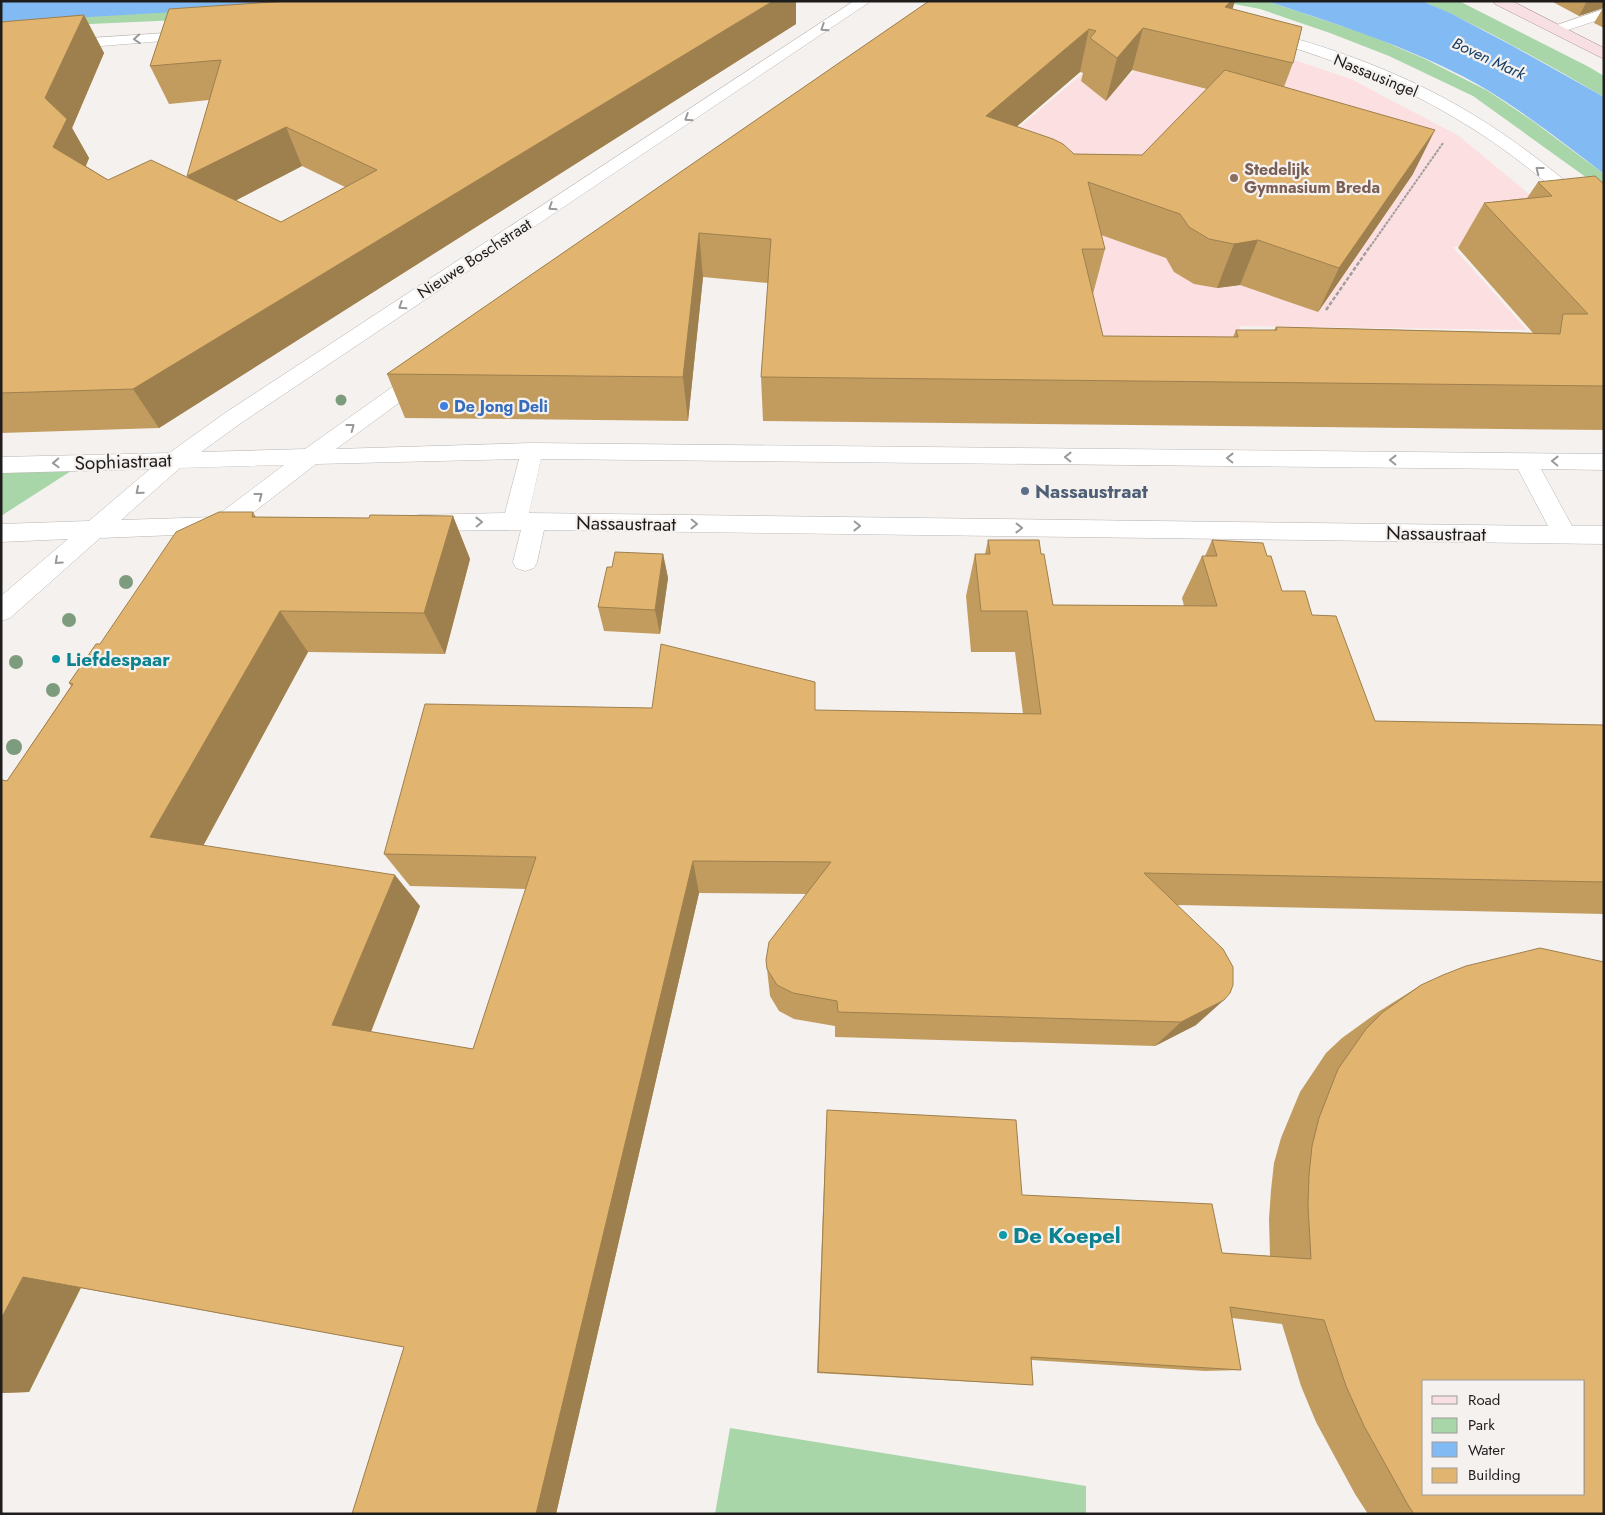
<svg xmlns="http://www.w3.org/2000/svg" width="1605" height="1515" font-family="Jost,sans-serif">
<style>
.education{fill:#fce0e1}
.green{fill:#a9d6a9}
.water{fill:#82bbf4}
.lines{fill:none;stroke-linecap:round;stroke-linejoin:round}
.minor-casing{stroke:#b9b6b4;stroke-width:1}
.major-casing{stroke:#a88d91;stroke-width:1}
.path-far1{stroke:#a19e9d;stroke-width:2;stroke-dasharray:3 1;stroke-linecap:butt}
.path{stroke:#a19e9d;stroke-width:2.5;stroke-dasharray:4 2;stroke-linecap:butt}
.minor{fill:#fff;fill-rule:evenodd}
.major{fill:#f7dfe3;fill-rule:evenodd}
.tree{fill:#7d9c7d}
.wall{fill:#c29c5f;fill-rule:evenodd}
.shaded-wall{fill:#9e7f4e}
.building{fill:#e1b56f;stroke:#9e7f4e;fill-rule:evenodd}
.oneway{stroke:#9a9999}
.education-dot{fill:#8d6e63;stroke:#f5f1ef;stroke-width:2}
.shop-dot{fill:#3f7fe0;stroke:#f5f1ef;stroke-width:2}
.service-dot{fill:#5c6f8a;stroke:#f5f1ef;stroke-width:2}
.culture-dot{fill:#0f9aa8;stroke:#f5f1ef;stroke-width:2}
.labels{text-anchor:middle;stroke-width:4.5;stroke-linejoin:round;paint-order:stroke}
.far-water-label{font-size:16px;font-style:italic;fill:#173f65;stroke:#f5f1ef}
.far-street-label{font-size:16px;fill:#1e1d1c;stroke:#f5f1ef}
.far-education-label{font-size:16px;font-weight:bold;fill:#785e54;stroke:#f5f1ef;text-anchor:start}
.far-shop-label{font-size:16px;font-weight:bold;fill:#366cbe;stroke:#f5f1ef;text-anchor:start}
.street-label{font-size:19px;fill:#1e1d1c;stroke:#f5f1ef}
.service-label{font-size:19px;font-weight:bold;fill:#4e5e75;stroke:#f5f1ef;text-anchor:start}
.culture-label{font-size:19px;font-weight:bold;fill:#0d838f;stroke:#f5f1ef;text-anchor:start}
.near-culture-label{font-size:22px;font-weight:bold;fill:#0d838f;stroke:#f5f1ef;text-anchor:start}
</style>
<rect width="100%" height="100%" fill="#f5f1ef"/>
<path class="education" d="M1244,43L1351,79L1459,136L1559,219L1519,239L1453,247L1527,330L1239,326L1252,366L1085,365L863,260L1082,74L1119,85L1135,70L1199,87Z"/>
<path class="green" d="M316,1L224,18L1,28V22Z
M1219,1H1266L1369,35L1425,59L1488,91L1534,122L1604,174V193L1594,183L1473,96L1389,56L1330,33L1260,9Z
M1422,1H1459L1589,67L1604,76V97C1545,63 1485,28 1422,1Z
M71,471L1,516V473Z
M730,1428L1086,1486V1514H715Z"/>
<path class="water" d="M1,1H316L264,7L1,22Z
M1266,1H1422L1450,13L1511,45L1604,97V174C1567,145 1529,116 1489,91C1420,50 1342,26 1266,1Z"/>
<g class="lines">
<g class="minor-casing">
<path id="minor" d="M854,1H871L241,423L201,452L305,449L419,368L426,366L433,368L436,373L433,378L336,449L532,443L1604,454V470L1541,469L1572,526H1604V544L544,530L537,562L534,568L525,571L516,568L513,562L521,530L418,531L410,529L406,523L410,517L418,515L505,513L519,459L316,464L237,525L233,531L225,533L100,538L10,618L1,621V596L68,539L1,542V524L89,521L150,469L1,473V457L169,453L225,413ZM541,459L1518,469L1548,526L529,513ZM284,465L215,517L121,520L180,468Z
M1604,9V18L1559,33L1554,32L1552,29L1554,26Z
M1263,30C1340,49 1418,79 1485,122C1523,146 1559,175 1594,205L1604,213V228L1598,227C1553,187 1507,148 1455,118C1394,81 1326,57 1258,37L1256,34L1258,31Z
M196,31L201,32L203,35L201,38L1,54V44Z"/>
</g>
<g class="major-casing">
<path id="major" d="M1493,1H1512L1604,48V59L1495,4Z"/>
</g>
<path class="path-far1" d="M1370,247L1443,143"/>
<path class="path" d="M1326,310L1371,245"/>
<use href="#minor" class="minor"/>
<use href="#major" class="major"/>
</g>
<g class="tree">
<circle cx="341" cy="400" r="5.5"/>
<circle cx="126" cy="582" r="7"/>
<circle cx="69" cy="620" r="7"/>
<circle cx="16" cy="662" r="7"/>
<circle cx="53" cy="690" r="7"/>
<circle cx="14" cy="747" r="8"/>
</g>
<path class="wall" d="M929,1L1233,9L1293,63L1284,87L1413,174L1318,312L1240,285L1217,288L1194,284L1174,272L1166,258L1101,235L1105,249L1093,294L1103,336L1233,337L1236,330H1274L1276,327L1533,333L1458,248L1484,203L1527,198L1538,182L1604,184V430L763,421L761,377L768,283L703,277L688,421L405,418L387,374ZM1132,70L1207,89L1142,155L1074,154L1017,126L1080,72L1083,73L1081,81L1106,101Z
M1551,1H1604V28L1594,23L1603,8L1579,16Z
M169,9L796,24L159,428L1,433V22L84,15L104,53L72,128L89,158L86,166L108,180L189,178L209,100L169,104L150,66ZM302,166L345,187L281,222L236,200Z
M253,512L256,517L369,518L453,516L470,559L445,654L308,652L203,846L420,906L371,1032L473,1049L526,889L410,886L384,854L652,708L1023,714L1015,652H971L966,596L975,554H985L988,540L1041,554L1053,605L1184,606L1182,598L1202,556H1205L1212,540L1267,556L1282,591L1312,615L1375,721L1604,725V914L1178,905L1196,1025L1155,1046L835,1037V1026L794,1019L779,1011L770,996L766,960L806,894L699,893L556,1514H352L404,1347L81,1288L29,1392L1,1393V781H7L71,686L69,683L100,644Z
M663,554L668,578L660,634L604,631L598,607L612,567Z
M1421,985L1604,1514H1368L1355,1494L1316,1422L1301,1386L1282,1324L1232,1318L1241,1370L1205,1371L1031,1360L1033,1385L817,1373L826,1130L827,1110L1022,1195L1222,1253L1270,1256L1269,1219L1271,1190L1274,1163L1281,1138L1300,1092L1326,1053L1342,1038L1378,1012Z"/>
<path class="shaded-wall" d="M773,1H796V24L159,428L133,389Z
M1231,1H1235L1224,38L1225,7Z
M1587,1H1604V7L1603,8L1579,16Z
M84,15L104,53L72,128L89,158L77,186L53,147L45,98Z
M1143,28L1132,70L1106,101L1117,58Z
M1089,29L1080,72L979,159L986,116Z
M286,127L302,166L208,215L187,176Z
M1435,130L1413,174L1318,312L1339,268Z
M699,233L703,277L688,421L683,377Z
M1258,240L1240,285L1217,288L1234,244Z
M453,516L470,559L445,654L424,613Z
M663,554L668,578L660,634L655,610Z
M280,611L308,652L190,870L150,837Z
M693,861L699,893L556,1514H536Z
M395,875L420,906L364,1049L332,1025Z
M1224,1000L1196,1025L1155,1046L1181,1022Z
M23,1277L82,1285L29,1392L1,1393V1319Z"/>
<path class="building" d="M288,1H773L133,389L1,393V22L84,15L45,98L67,119L53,147L108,180L151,160L281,222L377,170L286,127L187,176L221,60L150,66L169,9Z
M929,1H1231L1225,7L1302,27L1293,63L1143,28L1117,58L1090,38L1096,31L1089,29L986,116L1053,139L1063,144L1074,154L1142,155L1225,70L1435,130L1339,268L1258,240L1234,244L1209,239L1189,227L1180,214L1088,182L1105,249H1082L1103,336L1238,337L1236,330H1277L1276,327L1560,334L1563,314H1588L1484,203L1552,196L1538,182L1595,176L1604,184V386L761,377L771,239L699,233L683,377L387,374Z
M219,512H253L252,517L369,518L370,515L453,516L424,613L280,611L150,837L395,875L332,1025L473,1049L536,857L384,854L425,704L652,708L661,644L815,682V710L1041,714L1027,611H981L975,554H990L988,540H1039L1041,554H1044L1053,605L1217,606L1202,556H1217L1212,540L1263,543L1267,556H1271L1282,591H1305L1312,615L1336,616L1375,721L1604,725V882L1144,873L1223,949L1233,967V985L1230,993L1224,1000L1181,1022L838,1012L837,1001L793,993L777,985L767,969L766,960L769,942L831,862L693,861L536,1514H352L404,1347L23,1277L1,1319V781L2,780L7,781L73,684L69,683L96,644H100L176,532Z
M615,552L663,554L655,610L598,607L607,567H612Z
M1540,948L1604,962V1514H1414L1408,1505L1364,1426L1346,1386L1324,1320L1230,1307L1241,1370L1031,1357L1033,1385L818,1372L827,1110L1016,1120L1022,1195L1212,1204L1222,1253L1311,1259L1308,1206L1309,1175L1312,1146L1319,1118L1338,1069L1366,1029L1383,1012L1421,985L1443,975L1466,966ZM1424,1381H1584V1494H1424Z"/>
<defs><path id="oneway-chevron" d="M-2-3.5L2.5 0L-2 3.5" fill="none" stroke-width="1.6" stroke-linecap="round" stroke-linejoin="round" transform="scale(1.25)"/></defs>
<g class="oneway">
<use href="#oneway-chevron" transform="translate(824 28) rotate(147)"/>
<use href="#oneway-chevron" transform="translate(137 39) rotate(176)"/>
<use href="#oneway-chevron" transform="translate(688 118) rotate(147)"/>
<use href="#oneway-chevron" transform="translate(1539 170) rotate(-142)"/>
<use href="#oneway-chevron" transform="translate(552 207) rotate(147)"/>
<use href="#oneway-chevron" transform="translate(402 306) rotate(147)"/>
<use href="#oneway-chevron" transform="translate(351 427) rotate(-37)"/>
<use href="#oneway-chevron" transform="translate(1068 457) rotate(-179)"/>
<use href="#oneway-chevron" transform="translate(1230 458) rotate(-179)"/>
<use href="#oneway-chevron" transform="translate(1393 460) rotate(-179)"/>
<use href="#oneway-chevron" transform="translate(1555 461) rotate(-179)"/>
<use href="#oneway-chevron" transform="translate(56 463) rotate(178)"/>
<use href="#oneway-chevron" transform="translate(139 491) rotate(140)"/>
<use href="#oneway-chevron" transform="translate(259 496) rotate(-37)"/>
<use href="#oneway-chevron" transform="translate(479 522) rotate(-1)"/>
<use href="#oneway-chevron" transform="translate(694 524) rotate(1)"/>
<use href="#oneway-chevron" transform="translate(857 526) rotate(1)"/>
<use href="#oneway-chevron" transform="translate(1019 528) rotate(1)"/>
<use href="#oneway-chevron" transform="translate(58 561) rotate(138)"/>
</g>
<circle class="education-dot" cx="1234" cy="178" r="5"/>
<circle class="shop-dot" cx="444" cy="406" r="5"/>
<circle class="service-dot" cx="1025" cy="491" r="5"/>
<g class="culture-dot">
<circle cx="56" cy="659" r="5"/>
<circle cx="1003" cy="1235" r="5"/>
</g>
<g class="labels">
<g class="far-water-label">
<text transform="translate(1489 58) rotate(25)" y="6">Boven Mark</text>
</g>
<g class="far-street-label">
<text transform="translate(1376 75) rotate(22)" y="6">Nassausingel</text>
<text transform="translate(474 258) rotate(-33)" y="6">Nieuwe Boschstraat</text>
</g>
<g class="far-education-label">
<text x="1244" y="175">Stedelijk<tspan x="1244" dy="18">Gymnasium Breda</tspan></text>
</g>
<g class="far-shop-label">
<text x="454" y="412">De Jong Deli</text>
</g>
<g class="street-label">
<text transform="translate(123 461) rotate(-2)" y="7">Sophiastraat</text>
<text transform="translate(626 523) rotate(1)" y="7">Nassaustraat</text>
<text transform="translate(1436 533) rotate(1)" y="7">Nassaustraat</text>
</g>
<g class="service-label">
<text x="1035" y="498">Nassaustraat</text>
</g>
<g class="culture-label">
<text x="66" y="666">Liefdespaar</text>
</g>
<g class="near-culture-label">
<text x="1013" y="1243">De Koepel</text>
</g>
</g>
<rect width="1605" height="1515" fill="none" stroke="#1e1d1c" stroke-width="5"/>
<rect x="1422" y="1380" width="162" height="115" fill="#f5f1ef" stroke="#9f9c9b"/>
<rect x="1432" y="1396" width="25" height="8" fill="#f7dfe3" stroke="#9f9c9b"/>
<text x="1468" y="1405" font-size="15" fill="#1e1d1c">Road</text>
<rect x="1432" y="1418" width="25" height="15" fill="#a9d6a9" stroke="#9f9c9b"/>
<text x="1468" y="1430" font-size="15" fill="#1e1d1c">Park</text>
<rect x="1432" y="1442" width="25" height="15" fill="#82bbf4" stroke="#9f9c9b"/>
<text x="1468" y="1455" font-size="15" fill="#1e1d1c">Water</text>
<rect x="1432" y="1468" width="25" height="15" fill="#e1b56f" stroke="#9f9c9b"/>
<text x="1468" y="1480" font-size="15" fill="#1e1d1c">Building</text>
</svg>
